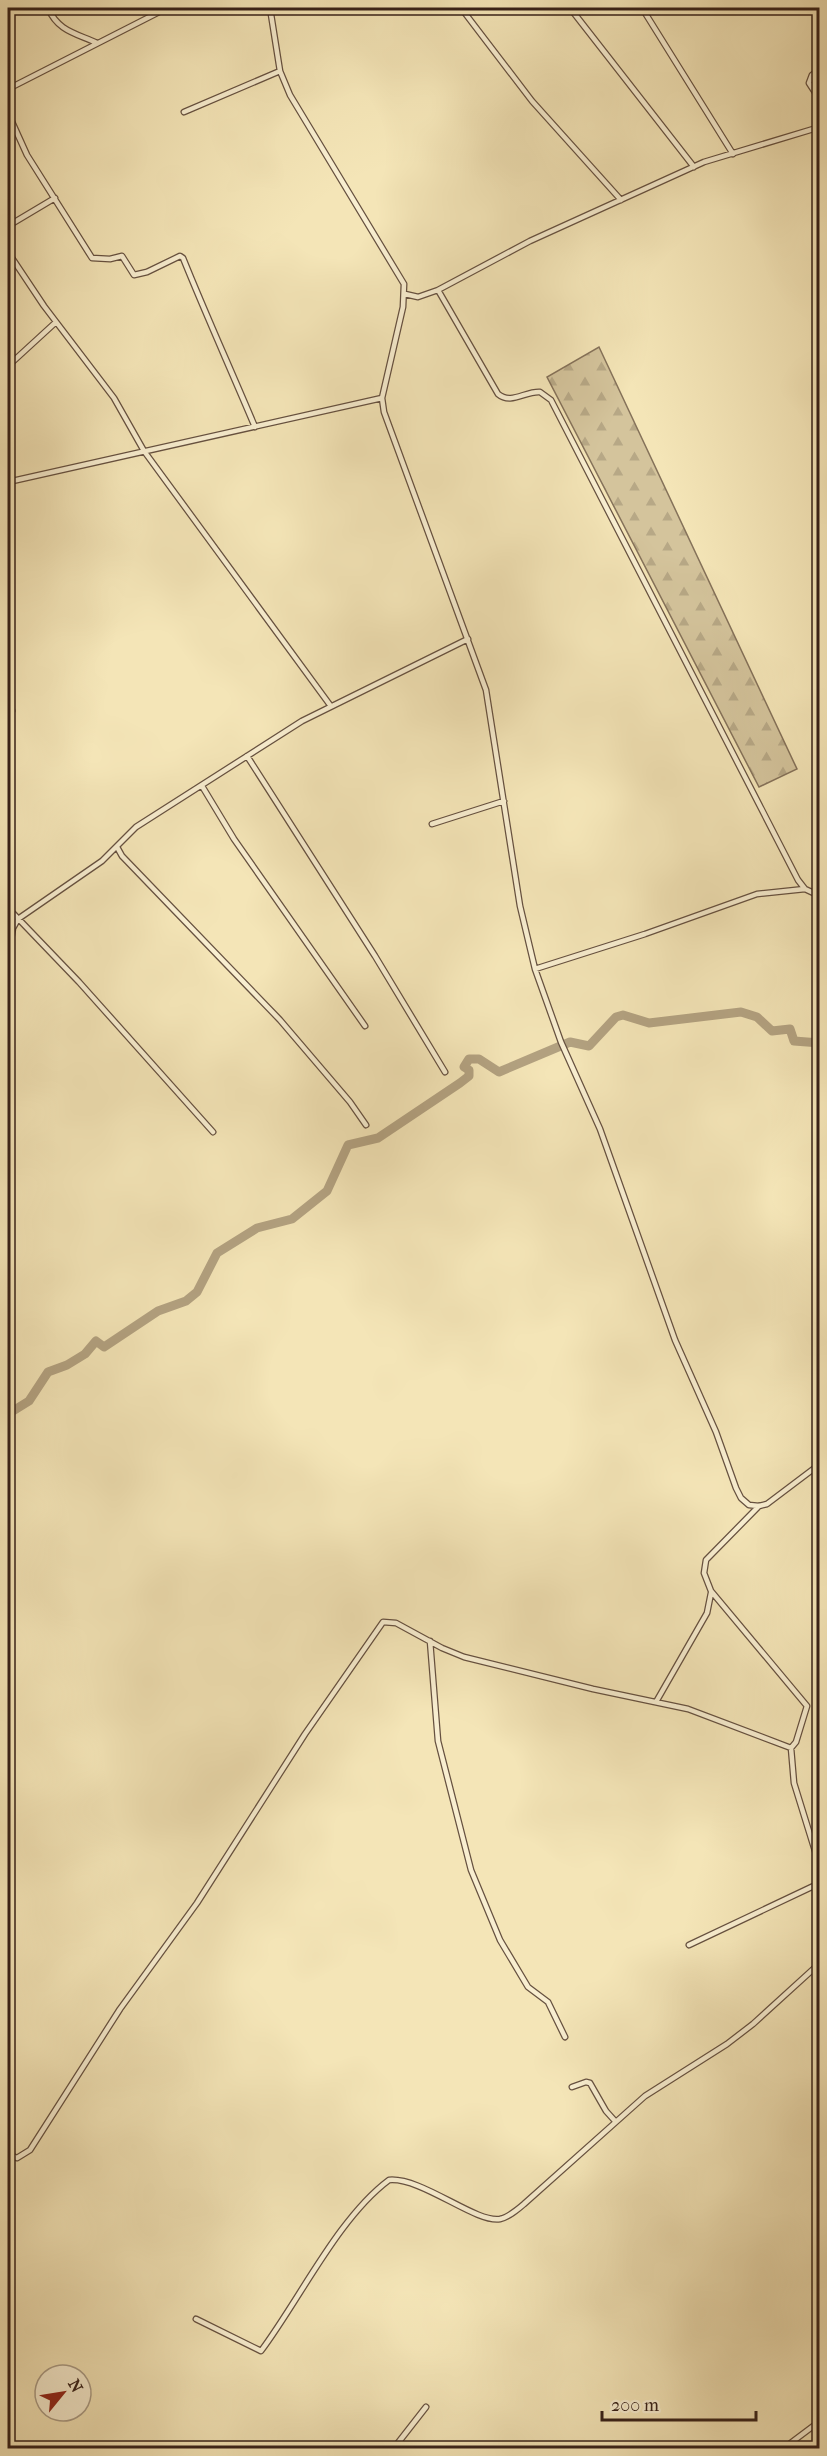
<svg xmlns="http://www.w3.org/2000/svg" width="827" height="2456" font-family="'IM FELL French Canon',serif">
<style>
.forest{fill:url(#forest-firs);stroke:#85725a;stroke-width:1.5}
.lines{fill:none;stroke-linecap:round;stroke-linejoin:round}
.river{stroke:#b3a281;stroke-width:9}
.street-casing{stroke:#665140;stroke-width:7}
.street{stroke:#f8eed0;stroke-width:4.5}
</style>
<defs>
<pattern id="forest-firs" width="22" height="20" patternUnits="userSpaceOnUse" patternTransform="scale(1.5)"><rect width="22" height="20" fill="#d4c49c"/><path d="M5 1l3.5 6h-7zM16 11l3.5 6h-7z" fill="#b7a886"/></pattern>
</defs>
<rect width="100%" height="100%" fill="#f4e5b7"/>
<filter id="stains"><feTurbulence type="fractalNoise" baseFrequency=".00333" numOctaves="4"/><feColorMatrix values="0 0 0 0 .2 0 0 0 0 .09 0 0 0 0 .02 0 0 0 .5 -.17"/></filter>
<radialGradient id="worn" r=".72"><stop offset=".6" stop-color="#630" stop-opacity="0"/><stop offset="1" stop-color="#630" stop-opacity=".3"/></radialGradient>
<path class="forest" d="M599,347L797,769L759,787L547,377Z"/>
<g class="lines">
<path class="river" d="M8,1414L29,1401L48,1372L67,1365L85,1354L96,1341L104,1347L158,1311L186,1301L197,1292L217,1253L257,1228L292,1219L327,1191L348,1145L378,1138L460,1083L469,1076V1070L464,1067L469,1059H479L499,1072L570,1042L589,1046L616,1017L623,1015L649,1023L741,1012L757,1017L772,1031L790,1029L794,1041L820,1043"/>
<g class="street-casing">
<path id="street" d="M48,8C58,31 75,33 97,43
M270,8L280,71L290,95L404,284L403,307L382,398L384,412L486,690L520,906L535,969L561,1042L600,1129L675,1340L716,1432L736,1488L741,1498L749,1505L759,1506L767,1504L820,1464
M461,8L532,101L621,200
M570,8L694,167
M642,8L733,154
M820,69L812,75L809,83L820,100
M8,89L167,8
M184,112L280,71
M8,113L27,155L92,258L110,259L122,256L134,275L147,272L180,256L183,258C206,315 231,370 255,427
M8,226L55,198
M8,252L44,306L114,398L144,451L330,705
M438,290L498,394C511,405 525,391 540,392L551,400L798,880L805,889L820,896
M405,294L418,297L438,290L530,241L704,162L820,127
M8,366L56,322
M8,482L382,398
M8,691L12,711L8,717
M247,756L375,956L445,1072
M202,786L234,839L365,1026
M432,824L504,801
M117,847L122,856L280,1020L350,1102L366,1125
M8,908L79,982L213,1132
M8,958L13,928L18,919L102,861L136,827L302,721L468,639
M535,969L645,934L757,894L805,889
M430,1641L438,1741L471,1870L500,1940L528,1987L548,2002L565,2037
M656,1702L707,1613L711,1593
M791,1748L794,1783L820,1867
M689,1945L820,1883
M572,2087L586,2082L590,2083L606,2111L615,2121
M8,2154L17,2158L30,2150L120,2009L197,1903L305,1734L383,1622L396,1623L442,1648L464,1657L593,1689L688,1709L791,1748L796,1742L807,1706L711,1591L704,1573L706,1560L759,1506
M196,2319L261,2351C300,2299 338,2218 389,2180C422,2177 475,2223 500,2219C509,2217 517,2210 524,2204L645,2096L727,2044L753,2024L820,1963
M394,2448L426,2407
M784,2448L820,2421"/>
</g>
<use href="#street" class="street"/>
</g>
<rect width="827" height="2456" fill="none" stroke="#f4e5b7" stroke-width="30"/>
<rect x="9" y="9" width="809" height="2438" fill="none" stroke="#362018" stroke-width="3"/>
<rect x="15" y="15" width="797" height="2426" fill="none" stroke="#362018" stroke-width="1.5"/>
<g transform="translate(63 2393) rotate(60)"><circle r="28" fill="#f8eed0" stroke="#aa9c86" stroke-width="1.5"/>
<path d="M0-4.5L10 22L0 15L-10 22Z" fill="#8f2418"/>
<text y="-9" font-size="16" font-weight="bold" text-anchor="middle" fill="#362018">N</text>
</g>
<path d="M602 2411v9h154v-9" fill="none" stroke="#362018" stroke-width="3"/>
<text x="611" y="2411" font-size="18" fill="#362018" stroke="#f8eed0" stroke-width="4.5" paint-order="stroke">200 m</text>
<rect width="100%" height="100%" filter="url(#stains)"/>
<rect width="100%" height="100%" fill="url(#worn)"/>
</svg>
